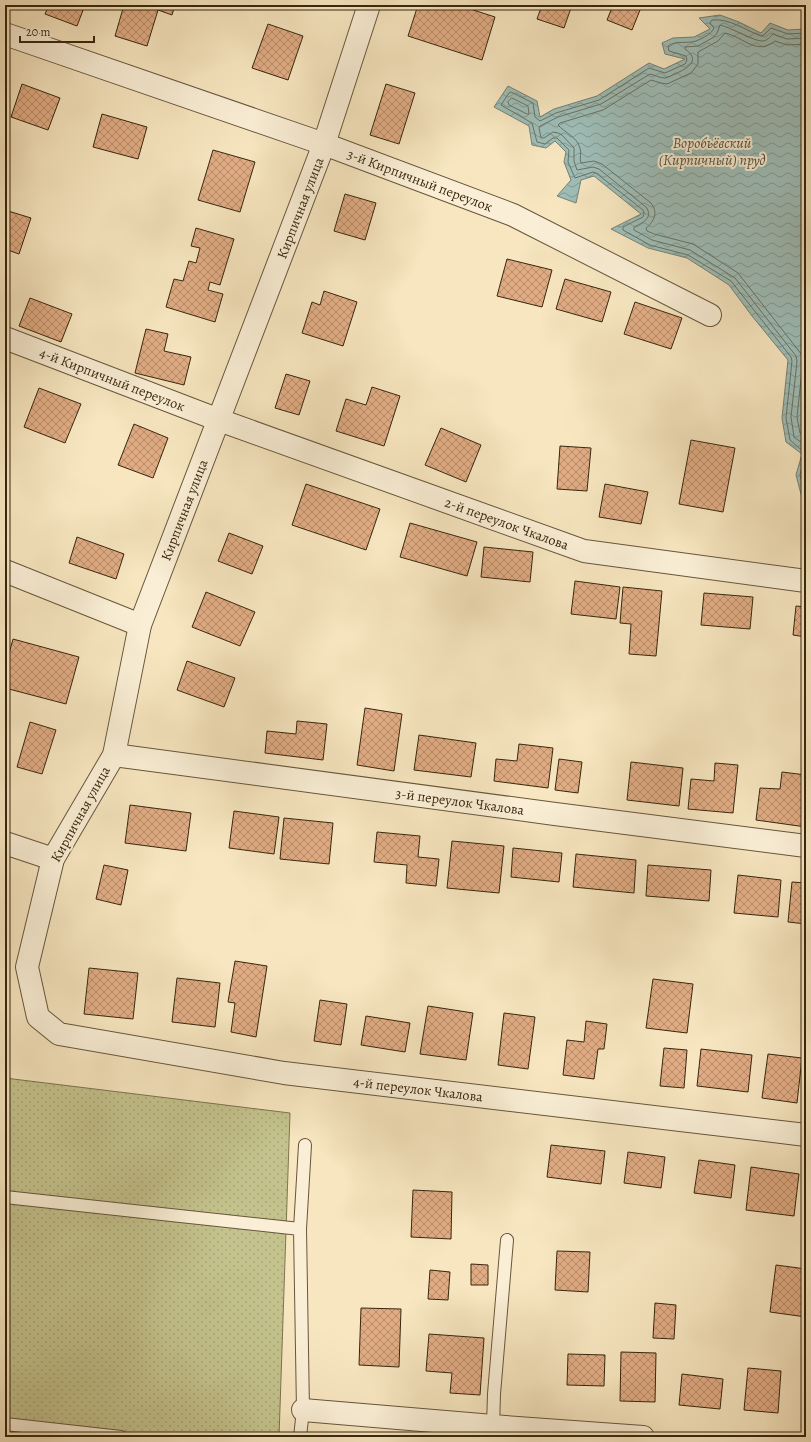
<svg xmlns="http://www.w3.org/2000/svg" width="811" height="1442" font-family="Alegreya,serif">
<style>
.grass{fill:url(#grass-dots);stroke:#7e744d}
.water{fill:url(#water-waves);stroke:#758174}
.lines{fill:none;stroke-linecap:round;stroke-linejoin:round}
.shore{stroke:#6a7262;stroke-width:1}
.building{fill:url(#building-cross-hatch);stroke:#37260d}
.lane-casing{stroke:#67563a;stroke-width:14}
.street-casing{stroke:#67563a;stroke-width:24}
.lane{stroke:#faefd6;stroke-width:12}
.street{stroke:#faefd6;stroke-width:22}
.labels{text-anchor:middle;stroke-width:4;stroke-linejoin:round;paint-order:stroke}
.street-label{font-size:14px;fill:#37260d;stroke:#faefd6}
.water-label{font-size:15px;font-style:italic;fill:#565440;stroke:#faefd6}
</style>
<defs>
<pattern id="grass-dots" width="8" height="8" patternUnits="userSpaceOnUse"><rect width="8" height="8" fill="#c4c38d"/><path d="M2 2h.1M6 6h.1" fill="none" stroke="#a9a778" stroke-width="1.8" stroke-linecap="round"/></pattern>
<pattern id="water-waves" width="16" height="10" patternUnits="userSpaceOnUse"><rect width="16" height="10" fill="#9ebeb8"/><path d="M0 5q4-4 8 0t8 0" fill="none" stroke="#829a94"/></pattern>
<pattern id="building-cross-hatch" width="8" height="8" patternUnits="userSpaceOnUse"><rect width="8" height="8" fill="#e1ac84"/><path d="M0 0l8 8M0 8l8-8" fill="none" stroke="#b78c6a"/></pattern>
</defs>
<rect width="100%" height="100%" fill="#f7e6c0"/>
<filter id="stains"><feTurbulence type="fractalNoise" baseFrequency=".005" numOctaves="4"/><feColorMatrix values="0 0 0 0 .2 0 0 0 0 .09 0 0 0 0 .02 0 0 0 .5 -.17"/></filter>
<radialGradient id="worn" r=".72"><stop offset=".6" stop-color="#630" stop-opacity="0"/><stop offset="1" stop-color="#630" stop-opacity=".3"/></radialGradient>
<path class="grass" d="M5,1078L290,1113L279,1437H5Z"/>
<path class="water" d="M720,15L739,22L761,33L770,23L788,30L806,29V513L796,475L802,454L786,442L782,418L788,360L752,316L729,285L687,258L648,248L611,229L641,214L594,176L581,180L576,203L557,196L571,180L564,162L566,152L555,141L546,148L532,145L529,126L494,107L508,86L537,101L540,117L554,109L597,96L649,63L664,69L685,59L665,54L662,43L673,38L694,37L710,29L699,18Z"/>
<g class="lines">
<path class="shore" d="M806,33L788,34L771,28L764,35L761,36C745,30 729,18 712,20L710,23L714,28C712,34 701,39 696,41C686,44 677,40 668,46L669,51L686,56L687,60L685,64L665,73L649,68L599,100L556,113L540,121L535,117L533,103L511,92L509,93L501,105L532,123L537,142L545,144L553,138H557L569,150L568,162L575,178L593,172L596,173L643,210L644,213L643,217L623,227V230L650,245L688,255L731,281L791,357L792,361L786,418L790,440L805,453L800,475L806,498
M806,38L787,39L773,34C770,37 767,41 762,41C756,42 730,27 720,25L717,33L714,37L698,46L685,47V49C701,60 688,68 677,73C673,75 669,77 665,78C660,78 655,75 650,74L601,104L558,117L540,126L539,128L541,138H544L553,132L558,133L562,135L574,148V161L577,170L593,167L599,169L646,207C654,218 642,223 634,227V230L652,240L690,250L735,278L796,356L797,361L791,417L794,437L806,446
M806,44L787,45L775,41C756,56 744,37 725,33L718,41L698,52V64L691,73L667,84L661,83L651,80L603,110L560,123L558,125C564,132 577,137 580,148C582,153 579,158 581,163L594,161L602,164L651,203C658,212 655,221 646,228L647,231L654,234L693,244L738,273L802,355L803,361L797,417L800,433L806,438
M512,98L528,106L529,114H527L509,105L508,102Z"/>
</g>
<path class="building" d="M49,5H85L77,26L45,14Z
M124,5H175L172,15L158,10L147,46L115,36Z
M418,5H458L495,17L482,60L408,36Z
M542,5H572L564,28L537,19Z
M613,5H642L632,30L607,20Z
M268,24L303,36L288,80L252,68Z
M22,84L60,98L48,130L11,117Z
M386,84L415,93L399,144L370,135Z
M102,114L147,127L138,159L93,147Z
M213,150L255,162L240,212L198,200Z
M345,194L376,203L365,240L334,231Z
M5,210L31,218L19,254L5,249Z
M196,228L234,239L220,285L210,282L208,290L223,294L215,322L166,307L174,279L183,281L189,261L196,263L200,248L191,246Z
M507,259L552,270L542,307L497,296Z
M565,279L611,292L602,322L556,309Z
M324,291L357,302L343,346L302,333L312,302L320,305Z
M30,298L72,314L61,342L19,326Z
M635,302L682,318L671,349L624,334Z
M146,329L168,334L164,351L191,357L184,385L135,373Z
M286,374L310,381L299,415L275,408Z
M372,387L400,396L384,446L336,431L346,399L366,405Z
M39,388L81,404L65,443L24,427Z
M134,424L168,438L153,478L118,465Z
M441,428L481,445L466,482L425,465Z
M691,440L735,448L723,512L679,504Z
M560,446L591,448L587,491L557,489Z
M306,484L380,509L366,550L292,525Z
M605,484L648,492L641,524L599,517Z
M410,523L477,542L467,576L400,557Z
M229,533L263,546L252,574L218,561Z
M77,537L124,554L116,579L69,563Z
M484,547L533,552L530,582L481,577Z
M575,581L620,587L616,619L571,614Z
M623,587L662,591L656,656L629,654L631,624L620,623Z
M206,592L255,612L240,646L192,627Z
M704,593L753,597L750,629L701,625Z
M796,606L806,607V637L793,635Z
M13,639L79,657L66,704L5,688V668Z
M187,661L235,678L224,707L177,690Z
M365,708L402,714L394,771L357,765Z
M297,721L327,724L323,760L265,753L267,731L296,734Z
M30,722L56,730L42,774L17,767Z
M419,735L476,743L471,777L414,770Z
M519,744L553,748L548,788L494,781L496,759L517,761Z
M559,759L582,762L578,793L555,790Z
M631,762L683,768L679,806L627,800Z
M715,763L738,765L733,813L688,809L691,779L714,781Z
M782,772L806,775V827L756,820L760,788L780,789Z
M130,805L191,813L186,851L125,843Z
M234,811L279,817L274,854L229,848Z
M284,818L333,823L329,864L280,859Z
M377,832L420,836L418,857L439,859L436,886L406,883L407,865L374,862Z
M452,841L504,846L499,893L447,888Z
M513,848L562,853L559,882L511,877Z
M576,854L636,860L634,893L573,887Z
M104,865L128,870L121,905L96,899Z
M648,865L711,870L709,901L646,896Z
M738,875L781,880L778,917L734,913Z
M792,882L806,883V924L788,922Z
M235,961L267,966L256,1037L231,1032L235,1003L228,1002Z
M89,968L138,973L133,1019L84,1014Z
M177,978L220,983L215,1027L172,1022Z
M653,979L693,984L687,1033L646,1028Z
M320,1000L347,1004L341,1045L314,1041Z
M428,1006L473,1013L466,1060L420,1054Z
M504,1013L535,1017L528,1069L498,1065Z
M366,1016L410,1023L405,1052L361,1045Z
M586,1021L607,1024L604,1049H598L594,1079L563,1075L567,1040L584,1042Z
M664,1048L687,1050L684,1088L660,1086Z
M701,1049L752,1055L748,1092L697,1086Z
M768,1054L802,1058L797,1103L762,1098Z
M551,1145L605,1151L601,1184L547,1177Z
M628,1152L665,1157L661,1188L624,1183Z
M699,1160L735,1165L731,1198L694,1193Z
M751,1167L799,1174L794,1216L746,1210Z
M413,1190L452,1192L451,1239L411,1237Z
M557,1251L590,1252L588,1292L555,1290Z
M471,1264L488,1265V1285H471Z
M776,1265L806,1269V1317L770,1312Z
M430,1270L450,1272L448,1300L428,1299Z
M655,1303L676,1305L674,1339L653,1338Z
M361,1308L401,1309L399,1367L359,1365Z
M429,1334L484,1338L480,1395L450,1393L452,1373L426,1371Z
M621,1352L656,1353L655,1402L620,1401Z
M568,1354L605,1355L604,1386L567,1385Z
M748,1368L781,1371L778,1413L744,1410Z
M682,1374L723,1379L720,1409L679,1405Z"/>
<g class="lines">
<g class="lane-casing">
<path id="lane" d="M5,1197L300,1229
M5,1424L121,1437
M493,1426L494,1394L507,1240
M300,1437L303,1410L300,1229L305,1145"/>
</g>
<g class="street-casing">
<g id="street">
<path id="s1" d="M369,5L324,144L140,625L114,755L53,859L27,967L38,1017L59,1034L284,1073L806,1135"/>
<path id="s2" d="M5,34L324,144L513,215L710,315"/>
<path id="s3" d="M5,338L219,420L584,551L806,581"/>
<path d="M5,571L140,625"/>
<path id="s4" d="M114,755L555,814L806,846"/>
<path d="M5,843L53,859"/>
<path d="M303,1410L505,1427L643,1437"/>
</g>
</g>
<use href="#lane" class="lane"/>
<use href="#street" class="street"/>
</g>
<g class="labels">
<g class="street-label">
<text dy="5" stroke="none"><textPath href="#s2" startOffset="440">3-й Кирпичный переулок</textPath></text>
<text transform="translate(300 208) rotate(-69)" y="5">Кирпичная улица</text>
<text dy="5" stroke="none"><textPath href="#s3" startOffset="115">4-й Кирпичный переулок</textPath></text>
<text transform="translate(184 510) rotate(-69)" y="5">Кирпичная улица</text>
<text dy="5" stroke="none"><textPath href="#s3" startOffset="535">2-й переулок Чкалова</textPath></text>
<text dy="5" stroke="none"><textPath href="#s4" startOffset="349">3-й переулок Чкалова</textPath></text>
<text transform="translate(80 814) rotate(-61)" y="5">Кирпичная улица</text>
<text dy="5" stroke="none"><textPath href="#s1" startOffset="1467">4-й переулок Чкалова</textPath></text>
</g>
<g class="water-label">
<text x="712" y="148">Воробьёвский<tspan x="712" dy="17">(Кирпичный) пруд</tspan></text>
</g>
</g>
<rect width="811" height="1442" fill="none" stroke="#f7e6c0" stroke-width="20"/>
<rect x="6" y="6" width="799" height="1430" fill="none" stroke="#37260d" stroke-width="2"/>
<rect x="10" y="10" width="791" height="1422" fill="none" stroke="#37260d"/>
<path d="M20 36v6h74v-6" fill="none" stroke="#37260d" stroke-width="2"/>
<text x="26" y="36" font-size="12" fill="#37260d" stroke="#faefd6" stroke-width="3" paint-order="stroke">20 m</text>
<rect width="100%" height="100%" filter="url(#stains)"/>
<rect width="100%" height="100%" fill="url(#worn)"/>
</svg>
